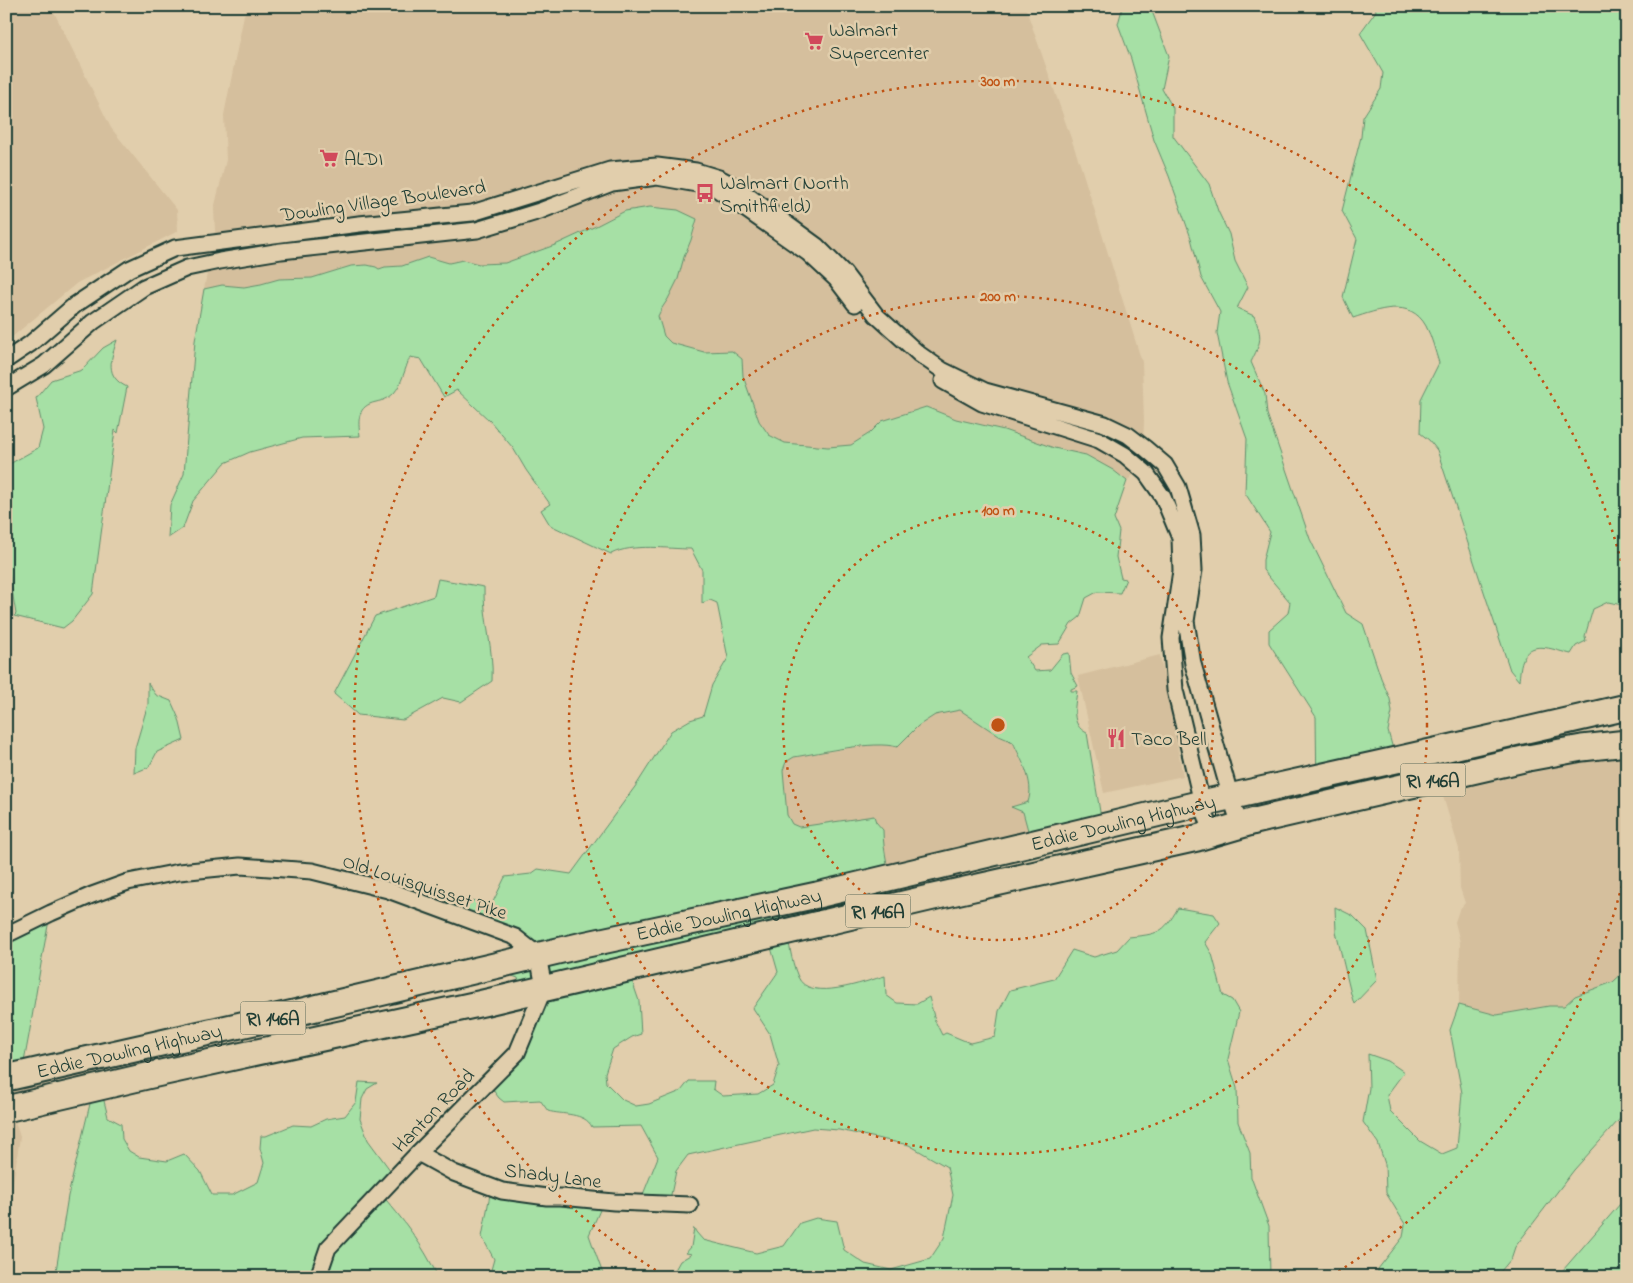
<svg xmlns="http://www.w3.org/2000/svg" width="1633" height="1283" font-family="'Indie Flower',sans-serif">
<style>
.built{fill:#d5bf9d}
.green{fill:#a6e0a5;stroke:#628e6c;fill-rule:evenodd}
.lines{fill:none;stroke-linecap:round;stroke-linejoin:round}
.street-casing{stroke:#1f3d34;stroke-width:19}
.primary-casing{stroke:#1f3d34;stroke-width:29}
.street{stroke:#e1ceac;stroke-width:15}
.primary{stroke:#e1ceac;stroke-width:25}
.ring{fill:none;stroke:#c05314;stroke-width:2.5;stroke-dasharray:2.5 5}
.labels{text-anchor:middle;stroke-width:5;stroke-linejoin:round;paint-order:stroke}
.shield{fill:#e1ceac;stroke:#596858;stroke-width:1}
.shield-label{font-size:19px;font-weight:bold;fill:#1f3d34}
.poi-label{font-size:20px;fill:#1f3d34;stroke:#e1ceac;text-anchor:start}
.street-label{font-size:20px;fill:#1f3d34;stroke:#e1ceac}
.centre{fill:#c05314;stroke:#e1ceac;stroke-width:2.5}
.ring-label{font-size:15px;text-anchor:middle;font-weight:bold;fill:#c05314;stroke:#e1ceac;stroke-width:5;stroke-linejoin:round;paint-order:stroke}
</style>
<rect width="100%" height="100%" fill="#e1ceac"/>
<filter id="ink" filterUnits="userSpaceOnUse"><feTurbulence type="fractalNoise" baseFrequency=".02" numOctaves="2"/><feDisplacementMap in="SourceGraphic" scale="10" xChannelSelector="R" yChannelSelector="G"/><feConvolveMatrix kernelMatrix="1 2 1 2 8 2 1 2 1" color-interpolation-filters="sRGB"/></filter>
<g filter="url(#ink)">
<path class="built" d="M6,6H51L111,128L177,210L178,231L77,283L6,342Z
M248,6H1025L1081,167L1142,362L1144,421L1143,445L1149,459L1127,481L1112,470L1086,455L1054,448L1004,430L956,419L926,407L882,421L870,433L851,445L828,447L785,443L769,435L759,421L749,395L743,376L742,359L732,351L704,352L671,343L664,336L658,316L662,307L668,299L691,240L697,219L625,211L596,226L555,245L505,263L479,264L463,260L449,263L428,257L402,266L385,267L378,269L376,267L367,265L351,266L312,278L279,279L261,284L244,287L222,285L204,289L215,231L214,209L226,160L224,115L244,15Z
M1160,655L1183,776L1104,793L1078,676Z
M960,709L999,736L1013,742L1028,778L1031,793L1028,802L1012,807L1023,812L1032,845L888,874L883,847V830L876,822L799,827L792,824L787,815L783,769L786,762L794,757L869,745L887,744L897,747L918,726L935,715Z
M1627,755V805L1623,808L1627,825V969L1613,982L1575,996L1564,1006H1549L1497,1015L1459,1005L1460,942L1455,922L1459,910L1465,903L1460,888L1459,849L1442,793L1593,759Z
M124,1053L125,1065L98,1071L99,1087L11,1109L20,1137L11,1196L6,1200V1078Z"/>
<path class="green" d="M1117,6H1150L1169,56L1162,89L1173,108V136L1209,184L1218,211L1229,234L1235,261L1248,287L1237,308L1254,316C1263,338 1261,342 1251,362L1265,394L1267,414L1310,539L1346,613L1363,624L1381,678L1390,699L1392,712L1388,731L1396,760L1402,790L1317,796L1316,717L1269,643V630L1288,613L1290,602L1263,570V560L1270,532L1245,493L1247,439L1227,382L1217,333L1220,312L1201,277L1191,238L1169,176L1154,140L1131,59L1118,24L1122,9Z
M1375,6H1627V606L1608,602L1593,609L1585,636L1586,641L1576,646L1571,654C1556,651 1533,639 1524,657C1520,664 1520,674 1519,681L1510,670L1437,450L1429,440L1420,433L1421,399L1439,363C1435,351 1432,337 1426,326C1410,297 1378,310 1353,318L1343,297L1357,239L1342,211L1361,137L1363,117L1381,89L1383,73L1360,33L1376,11Z
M650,207L678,210L697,219L691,240L684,257L678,279L668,299L662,308L658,316L664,336L671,343L704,352L732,351L742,359L743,376L759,421L769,435L785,443L828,447L851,445L870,433L882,421L926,407L956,419L1004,430L1054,448L1086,455L1113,470L1127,481L1114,519L1119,531L1116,557L1121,578L1126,579L1120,593L1097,592L1086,598L1080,617L1071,624L1059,644L1042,645L1026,657L1035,671L1050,670L1063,654L1069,653L1071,673L1078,686L1071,689V691H1077C1075,707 1070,725 1087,733L1103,830L1032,845L1023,812L1011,807L1028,802C1035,782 1021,760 1013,742L999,736L960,710L935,715L918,726L897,747C874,740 820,753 794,757L786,762L783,770L787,815L792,824L799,827L874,816L876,822L883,830C883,852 890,872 891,893L783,917C789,936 790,959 798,977C809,1003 866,981 885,976L886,995L897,1003L917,1004L929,997L935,1021L942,1035L946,1033L970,1043L995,1037L999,1011L1010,990L1054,979L1072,950L1094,957L1117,950L1129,937C1158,934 1163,934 1178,908L1214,914L1220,923L1205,942L1212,954L1223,995L1232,1000L1239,1012L1228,1059L1237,1088L1238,1122L1250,1153L1251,1177L1269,1226L1270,1277H671L680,1261L692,1254L686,1253L691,1247L694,1228L696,1232L703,1240L756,1253L784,1246L800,1223L816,1218L837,1221L844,1250L865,1264L891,1270L930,1259L944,1238L953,1195L947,1167L909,1145L839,1130L813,1128L688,1155L676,1171L669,1204L640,1202L658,1157L641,1126L592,1127C585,1112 561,1115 548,1111L540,1100L504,1102L499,1098L493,1090C513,1070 527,1045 538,1020L520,991L518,978L492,969L548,945L483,930L442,909L448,896L492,904L505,877L531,874L538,869L571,874L637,784L671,731L690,720L703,716L712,685L728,658L717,603L710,600L702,603V570L691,549C668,549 633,543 611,554L550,525L541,510L550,504L526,470L513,448L490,421L457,390L444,397L421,359L410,357C405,368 402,384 394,393C388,399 384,400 376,402C357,406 358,420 360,436L302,438L250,452L225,463L193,501L183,528L168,538L170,505L184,474L195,341L204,289L222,285L244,287L261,284L279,279L312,278L351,266L367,265L376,267L379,269L385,267L402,266L428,257L449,263L463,260L479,264L505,263L555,245L596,226L625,211ZM768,937L778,972L753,1008L770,1034L779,1066L773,1085L758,1094L723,1096L713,1089L714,1081H689L681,1091L649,1104L636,1106L623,1100L606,1083L605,1073L613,1049L632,1037L641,1034L639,1001L628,969Z
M117,340C111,359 104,376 127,387L118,433L115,430L93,594L72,621L63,628L14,616L16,614L9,573L6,569V466L38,448L43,429L36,398L51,380L82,370L103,348Z
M438,579L484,587C483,619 494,649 492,681L461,702L443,698L403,720L358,715L334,694L375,616L434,596Z
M148,683L156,695L171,701L179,719L184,740L157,752L149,767L134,773L135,748L148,704Z
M1335,907L1353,916L1367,930L1377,980L1354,1004L1351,994L1336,932Z
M49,920C39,971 32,1022 22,1073L6,1078V926L12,935Z
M1627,969V1111L1574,1170L1515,1247L1511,1259L1496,1277H1378V1269L1403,1237L1405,1224L1386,1193L1385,1164L1378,1143L1363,1122L1369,1088L1368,1054L1388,1061L1404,1072L1387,1095L1390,1111L1420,1141L1442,1154L1457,1148L1462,1093L1450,1030L1459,1005L1497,1015L1549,1006H1564L1575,996L1613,982Z
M359,1082L377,1083L367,1089L362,1099L360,1119L368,1140L396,1178L380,1193C403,1219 423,1245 438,1277H55L68,1196L94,1087L101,1089L108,1117L121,1124L122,1139L129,1151L139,1157L167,1161L184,1154L200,1171L212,1195H232L258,1182L264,1163L260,1148L261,1136H266L293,1125L311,1126L326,1119L345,1116L356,1102Z
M491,1189L604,1201L589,1235L604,1277H489L494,1259L482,1237Z
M1627,1196V1277H1557Z"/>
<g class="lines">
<g class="street-casing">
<path id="street" d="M6,360L30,344L75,305L129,269L175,248L359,224L472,213L610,170L657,166L696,171L719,178L736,187L817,246L844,273L876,315L919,354L942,370L985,391L1105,424L1128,435L1145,448L1165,465L1178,487L1192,535L1194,570L1186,621L1193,664L1231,798L1240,825
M943,381L982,403L1099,440L1125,455L1146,473L1163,497L1180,538L1181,571L1171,638L1175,690L1202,803L1212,833
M6,388L44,365L93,322L144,287L187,268L220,261L281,251L477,230L540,211L612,183L657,177L714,187L808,253L836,279L855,304
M6,935L51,913L92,895L128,882L179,872L240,866L312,871L388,890L515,937L538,955L544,988L517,1053L418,1153L328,1248L318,1277
M418,1153L454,1173L502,1191L547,1197H561L614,1202L690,1205"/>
</g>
<g class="primary-casing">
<g id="primary">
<path id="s1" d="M6,1078L303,1011L583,945L817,895L1202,803L1396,760L1627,707"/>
<path d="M6,1109L147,1076L483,1003L929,898L1197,838L1255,821L1528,758L1582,748L1627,743"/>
</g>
</g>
<use href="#street" class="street"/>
<use href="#primary" class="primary"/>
</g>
</g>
<g class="ring">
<circle cx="998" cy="725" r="215"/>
<circle cx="998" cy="725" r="429"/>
<path d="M1627 864A644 644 0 0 1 1334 1274M662 1274A644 644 0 1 1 1627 586"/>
</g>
<defs>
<g id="supermarket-bare" transform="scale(1.5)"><path d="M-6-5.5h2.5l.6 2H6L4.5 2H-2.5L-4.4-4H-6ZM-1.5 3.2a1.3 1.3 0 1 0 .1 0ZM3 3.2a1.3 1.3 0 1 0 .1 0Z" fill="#d1495b" stroke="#e1ceac" stroke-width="2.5" paint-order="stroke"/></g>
<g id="bus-bare" transform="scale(1.5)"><path d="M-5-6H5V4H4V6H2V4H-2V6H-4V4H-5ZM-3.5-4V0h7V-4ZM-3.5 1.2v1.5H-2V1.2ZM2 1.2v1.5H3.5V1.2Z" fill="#d1495b" stroke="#e1ceac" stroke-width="2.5" paint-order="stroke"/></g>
<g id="restaurant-bare" transform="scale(1.5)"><path d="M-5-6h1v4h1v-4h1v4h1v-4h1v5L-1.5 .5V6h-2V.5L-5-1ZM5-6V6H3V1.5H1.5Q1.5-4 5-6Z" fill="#d1495b" stroke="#e1ceac" stroke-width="2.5" paint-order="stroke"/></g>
</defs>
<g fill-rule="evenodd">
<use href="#supermarket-bare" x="814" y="41"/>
<use href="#supermarket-bare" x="329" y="158"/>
<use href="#bus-bare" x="705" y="193"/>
<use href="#restaurant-bare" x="1116" y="738"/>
</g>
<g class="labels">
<g class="shield">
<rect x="1400.5" y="763.5" width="65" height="33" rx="4"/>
<rect x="845.5" y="894.5" width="65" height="33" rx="4"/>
<rect x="240.5" y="1001.5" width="65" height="33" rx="4"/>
</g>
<g class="shield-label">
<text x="1433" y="787">RI 146A</text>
<text x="878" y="918">RI 146A</text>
<text x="273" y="1025">RI 146A</text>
</g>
<g class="poi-label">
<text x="829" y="36">Walmart<tspan x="829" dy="23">Supercenter</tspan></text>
<text x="344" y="165">ALDI</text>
<text x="720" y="189">Walmart (North<tspan x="720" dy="23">Smithfield)</tspan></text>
<text x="1131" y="745">Taco Bell</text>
</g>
<g class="street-label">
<text transform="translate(383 200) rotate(-8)" y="7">Dowling Village Boulevard</text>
<text dy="7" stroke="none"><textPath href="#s1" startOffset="1146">Eddie Dowling Highway</textPath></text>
<text transform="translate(425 886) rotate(18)" y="7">Old Louisquisset Pike</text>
<text dy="7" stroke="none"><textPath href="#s1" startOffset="741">Eddie Dowling Highway</textPath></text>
<text dy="7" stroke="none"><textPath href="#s1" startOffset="126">Eddie Dowling Highway</textPath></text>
<text transform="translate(433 1110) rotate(-46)" y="7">Hanton Road</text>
<text transform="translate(553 1175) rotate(7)" y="7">Shady Lane</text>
</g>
</g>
<circle cx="998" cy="725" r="8" class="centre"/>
<g class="ring-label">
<text x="998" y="86">300 m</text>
<text x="998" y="301">200 m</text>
<text x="998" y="515">100 m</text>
</g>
<rect width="1633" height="1283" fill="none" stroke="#e1ceac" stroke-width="25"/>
<rect x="12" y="12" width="1608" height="1258" fill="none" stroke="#1f3d34" stroke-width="2" filter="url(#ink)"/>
</svg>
